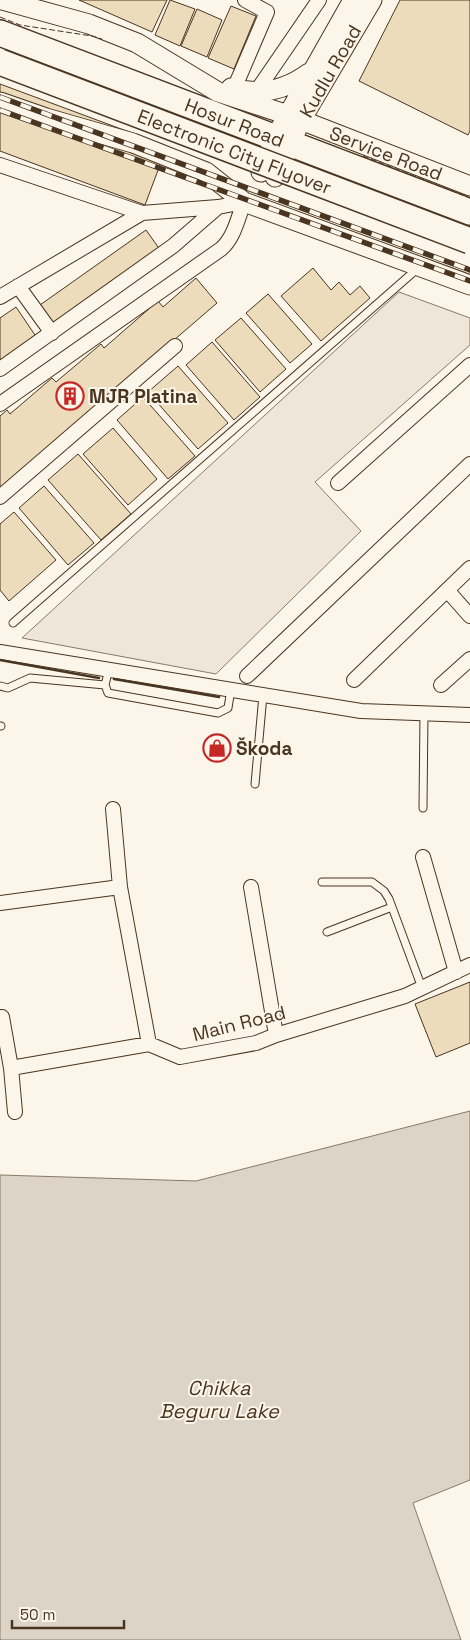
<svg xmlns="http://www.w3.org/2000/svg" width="470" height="1640" font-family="'Space Grotesk',sans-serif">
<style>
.green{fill:#ede6d9;stroke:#887966}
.water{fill:#dcd4c6;stroke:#887966}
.building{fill:#ecdcbc;stroke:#4a3520}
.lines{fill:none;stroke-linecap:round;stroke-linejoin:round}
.lane-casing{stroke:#4a3520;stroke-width:9}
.street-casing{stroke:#4a3520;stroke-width:16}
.secondary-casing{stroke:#4a3520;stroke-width:21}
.highway-casing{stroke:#4a3520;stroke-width:28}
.lane{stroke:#fbf6e9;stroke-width:7}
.street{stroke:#fbf6e9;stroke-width:14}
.secondary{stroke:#fbf6e9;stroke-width:19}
.highway{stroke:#fbf6e9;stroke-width:25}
.rail-casing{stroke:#4a3520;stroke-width:5.5}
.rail{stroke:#fbf6e9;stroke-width:4;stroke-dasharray:11;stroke-linecap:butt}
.highway-bridge-casing{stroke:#4a3520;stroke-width:28;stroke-linecap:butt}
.highway-bridge{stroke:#fbf6e9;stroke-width:25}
.fence{stroke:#4a3520;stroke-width:1;stroke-dasharray:6 2.5;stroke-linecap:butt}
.wall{stroke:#4a3520;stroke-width:2.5}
.labels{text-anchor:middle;stroke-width:4;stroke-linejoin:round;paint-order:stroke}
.street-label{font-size:19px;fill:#4a3520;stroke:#fbf6e9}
.poi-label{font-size:19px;font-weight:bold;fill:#4a3520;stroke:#fbf6e9;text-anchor:start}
.water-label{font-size:20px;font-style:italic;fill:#4a3520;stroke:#fbf6e9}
</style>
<rect width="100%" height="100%" fill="#fbf6e9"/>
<path class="green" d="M399,292L470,318V345L315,482L361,531L216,674L22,638Z"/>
<path class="water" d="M470,1111V1480L413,1503L461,1640H0V1175L196,1181Z"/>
<path class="building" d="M79,0H167L152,32Z
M170,0L195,9L180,46L155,35Z
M400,0H470V131L468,135L359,81Z
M231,6L256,16L234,69L208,58Z
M197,9L222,20L207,57L181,46Z
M0,84L167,146L145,205L0,151Z
M146,230L161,251L55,326L40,305Z
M313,268L331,290L339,282L350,295L360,286L370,298L321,341L281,296Z
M196,278L217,303L0,490V416L7,410L10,414L52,378L56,382L101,344L104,348L158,301L163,307Z
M268,294L312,344L290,363L246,313Z
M16,307L37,338L0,363V318Z
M241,318L286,369L260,392L215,340Z
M212,342L260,397L234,420L186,365Z
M178,366L228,423L198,449L148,392Z
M143,397L195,456L168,479L117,420Z
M113,428L157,479L128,505L83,454Z
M78,454L131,514L101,540L48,480Z
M44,486L94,543L68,565L19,508Z
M14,512L56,560L9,601L0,590V524Z
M470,982V1043L436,1057L415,1004Z"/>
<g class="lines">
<g class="lane-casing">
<path id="lane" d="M13,623L417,269
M109,669L105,685L108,693L218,713L228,708L231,689
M0,686L8,688L30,678L105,685
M0,726H1
M255,784L263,695
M423,808L424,713
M322,882H372L384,891L389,899L422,988
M327,932L392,907"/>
</g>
<g class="street-casing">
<path id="street" d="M234,89L267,12L245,0
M256,92L319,0
M0,165L142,213L218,207L244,202
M18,286L52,333
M0,297L142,213
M0,369L173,246L218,207
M0,404L221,249C234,238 238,218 244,202
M338,483L470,365
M0,497L175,346
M447,590L470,616
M0,652L361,711L470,715
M247,676L470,464
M354,680L470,568
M441,685L470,659
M113,809L120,887
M423,857L456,972
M251,887L276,1035
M0,903L120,887L149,1044
M2,1017L11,1068L15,1112
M11,1068L149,1044L180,1057L256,1043L276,1035L405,996L470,965"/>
</g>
<g class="secondary-casing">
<path id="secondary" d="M2,0L89,24L137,43L218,92L288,115L470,186
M231,88C259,96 286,90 309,73
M0,102L46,118L133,143L206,172L244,202L470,285
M261,172L275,138L353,0
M275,177L301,120L372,0"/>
</g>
<g class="highway-casing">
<g id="highway">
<path id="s1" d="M0,33L470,212"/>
</g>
</g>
<use href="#lane" class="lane"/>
<use href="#street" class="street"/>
<use href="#secondary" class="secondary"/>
<use href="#highway" class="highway"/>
<g class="rail-casing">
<path id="rail" d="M0,97L470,270
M0,110L470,281"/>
</g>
<use href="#rail" class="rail"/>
<g class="highway-bridge-casing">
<g id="highway-bridge">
<path id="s2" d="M0,62L470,241"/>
</g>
</g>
<use href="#highway-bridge" class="highway-bridge"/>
<path class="fence" d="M0,17L20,25L92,36L102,39
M363,156L470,198"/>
<path class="wall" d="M0,660L99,678
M114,679L219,697"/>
</g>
<defs>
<g id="building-ring" transform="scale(1.4375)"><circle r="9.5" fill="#fbf6e9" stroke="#c62828" stroke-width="1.5"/><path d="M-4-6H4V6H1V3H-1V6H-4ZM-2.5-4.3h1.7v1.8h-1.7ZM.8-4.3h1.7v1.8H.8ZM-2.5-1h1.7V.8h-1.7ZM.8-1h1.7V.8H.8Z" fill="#c62828"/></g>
<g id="shop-ring" transform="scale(1.4375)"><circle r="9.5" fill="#fbf6e9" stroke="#c62828" stroke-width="1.5"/><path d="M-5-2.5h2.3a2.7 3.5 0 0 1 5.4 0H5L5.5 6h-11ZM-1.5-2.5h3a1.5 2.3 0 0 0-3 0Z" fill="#c62828"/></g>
</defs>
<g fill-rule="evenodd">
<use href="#building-ring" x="70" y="396"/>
<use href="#shop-ring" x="217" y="748"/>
</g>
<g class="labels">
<g class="street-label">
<text transform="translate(330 71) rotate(-60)" y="7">Kudlu Road</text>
<text dy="7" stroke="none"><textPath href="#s1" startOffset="251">Hosur Road</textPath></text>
<text dy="7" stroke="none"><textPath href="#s2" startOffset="251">Electronic City Flyover</textPath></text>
<text transform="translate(386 153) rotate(21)" y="7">Service Road</text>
<text transform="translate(239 1023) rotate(-14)" y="7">Main Road</text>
</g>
<g class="poi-label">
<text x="89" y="403">MJR Platina</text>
<text x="236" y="755">Škoda</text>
</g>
<g class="water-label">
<text x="219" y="1395">Chikka<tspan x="219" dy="23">Beguru Lake</tspan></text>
</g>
</g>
<path d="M12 1620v8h112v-8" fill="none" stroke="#4a3520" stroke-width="2.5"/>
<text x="20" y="1620" font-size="15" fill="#4a3520" stroke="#fbf6e9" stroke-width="4" paint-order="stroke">50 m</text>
</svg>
